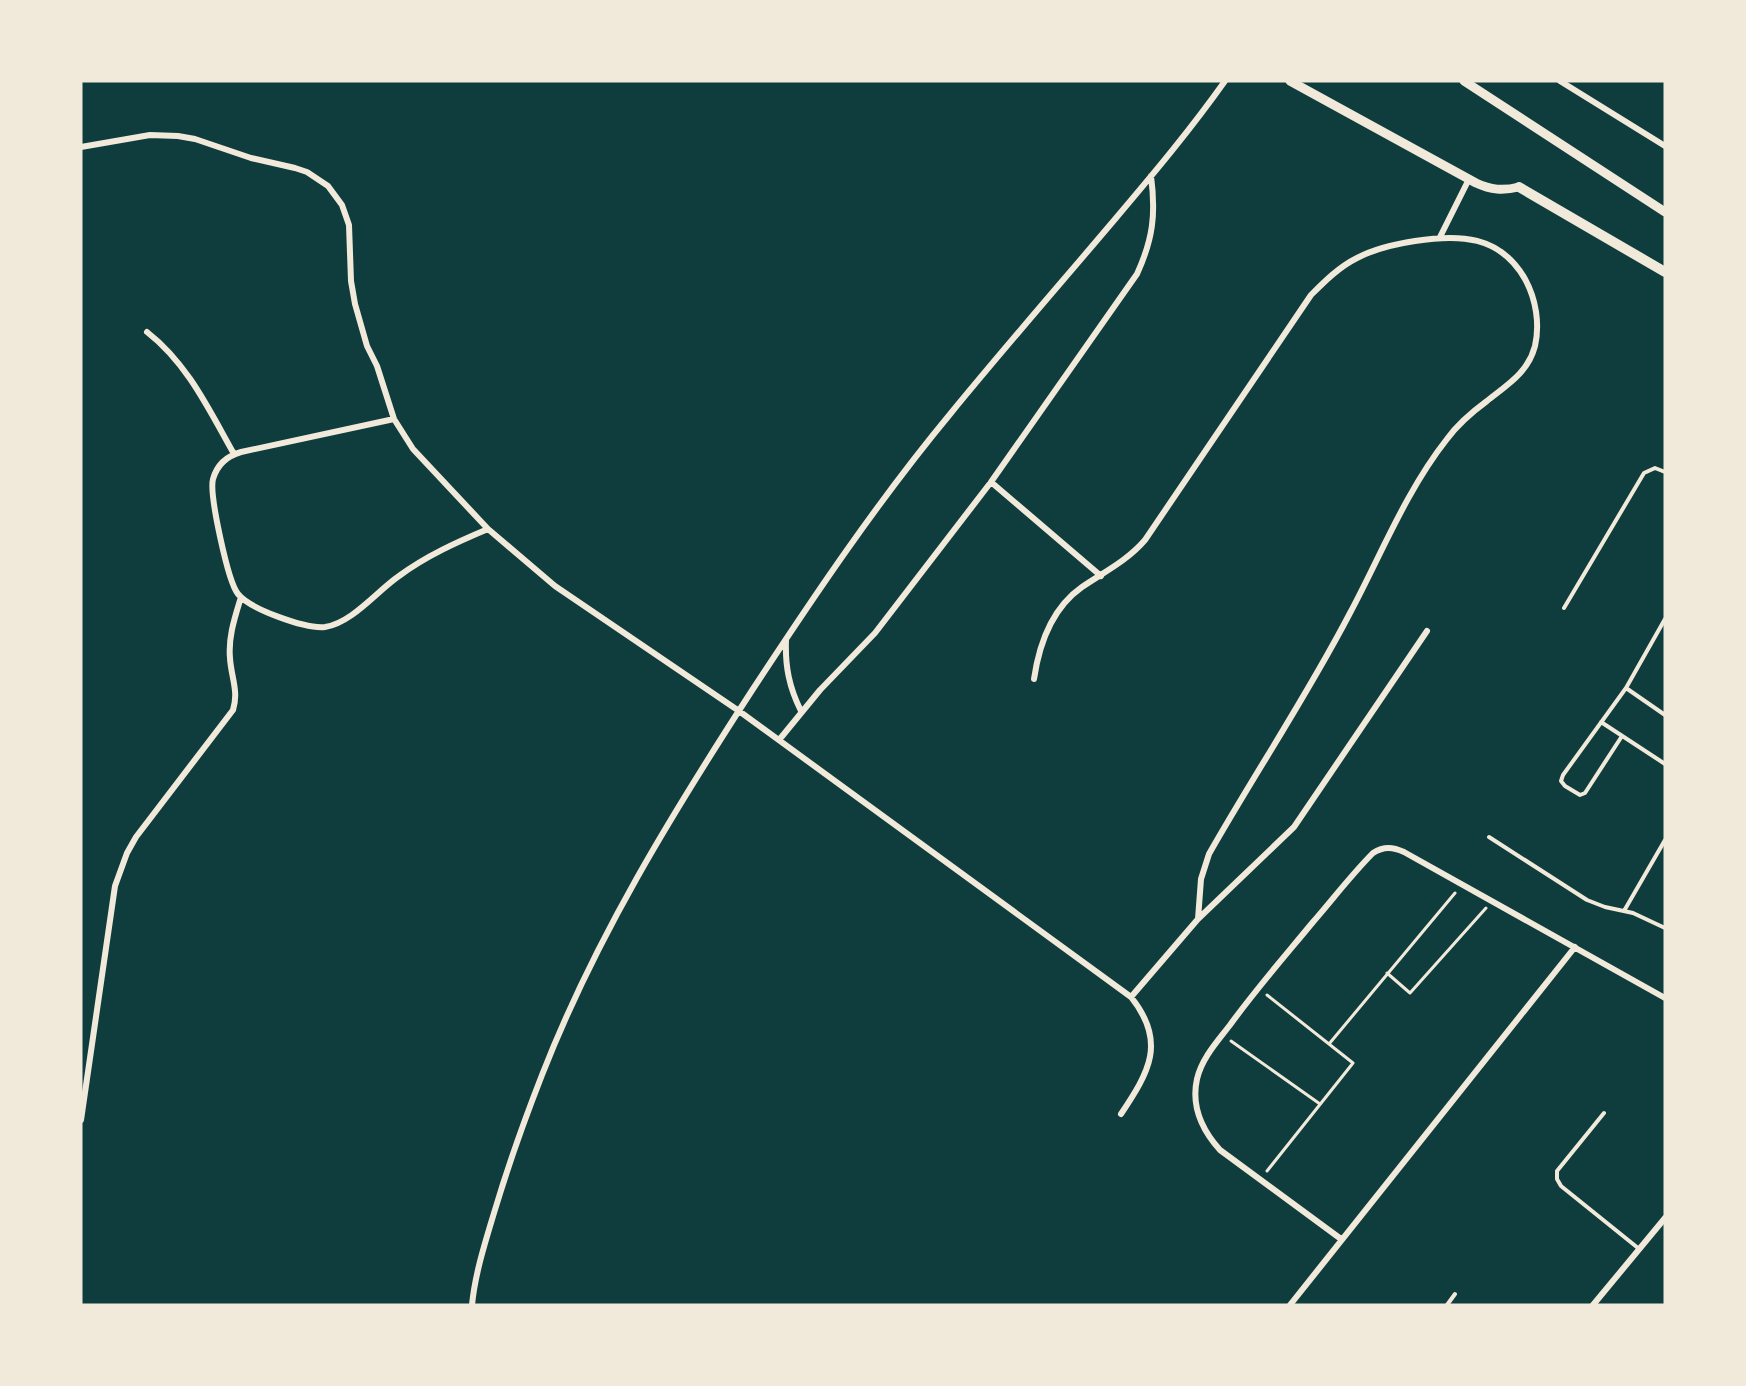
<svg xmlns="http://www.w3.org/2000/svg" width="1746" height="1386" font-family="'Open Sans',sans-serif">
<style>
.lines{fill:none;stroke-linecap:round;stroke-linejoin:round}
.path{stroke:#f1e9da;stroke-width:3}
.service{stroke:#f1e9da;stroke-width:4}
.minor{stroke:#f1e9da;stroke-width:6}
.tertiary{stroke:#f1e9da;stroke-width:9}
.primary{stroke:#f1e9da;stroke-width:10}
</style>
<rect width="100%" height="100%" fill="#0f3d3e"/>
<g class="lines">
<path class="path" d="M1387,973L1410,993L1486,908
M1267,995L1353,1063L1267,1171
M1231,1041L1320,1104
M1329,1044L1455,893"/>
<path class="service" d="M1564,608L1644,473L1655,468L1665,472
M1626,688L1665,715
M1601,722L1665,764
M1622,736L1585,793L1580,795L1565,786L1561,781L1563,775L1626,688L1665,619
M1489,837L1587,900L1605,907L1633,913L1665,928
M1624,911L1665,840
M1604,1113L1557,1171V1179L1561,1186L1638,1248
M1447,1305L1455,1294"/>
<path class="minor" d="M1560,81L1665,146
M81,147L150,135L178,136L195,139L251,158L295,168L307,172L328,186L342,205L349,225L351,281L355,304L367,346L377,366L394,419L413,449L488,529L555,586L739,711L1131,997C1167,1042 1149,1072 1121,1114
M1440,237L1469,179
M147,332C188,364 209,410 234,454
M394,419L241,452C227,456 217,465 213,479C209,494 228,582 238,594C250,609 305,629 325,627C352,623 377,591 399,576C426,556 457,542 488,529
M991,482L1101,576
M786,640C785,666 789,687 801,711
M1034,679C1039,645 1052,608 1082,587C1104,572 1127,561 1145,540L1311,295C1325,281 1339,267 1357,258C1376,248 1395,244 1415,241C1459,234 1500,235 1525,279C1536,299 1540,324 1535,346C1528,373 1507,385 1487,401C1472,412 1458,424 1447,439C1406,491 1381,555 1350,613C1307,696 1255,773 1209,854L1201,879L1198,919
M779,740L820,690L875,633L991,482L1137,274C1153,239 1156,214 1151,176
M1131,997L1198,919L1294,827L1427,631
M81,1120L115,886L127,853L136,837L233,710C239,691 231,677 230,658C228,637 235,617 241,597
M1341,1239L1220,1150C1202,1130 1191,1106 1197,1079C1202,1058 1217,1042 1230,1025C1256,989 1285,956 1313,922C1333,899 1352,874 1373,853C1384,846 1393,847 1404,852L1665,998
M472,1305C475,1274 485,1243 494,1213C508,1166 524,1121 542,1075C595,939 672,814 751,692C814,596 878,501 951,413C1005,347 1061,283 1116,218C1154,173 1191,129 1225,81
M1290,1305L1575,947
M1593,1305L1665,1218"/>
<path class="tertiary" d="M1290,81L1476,183C1491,190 1503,191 1519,187
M1464,81L1665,212"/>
<path class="primary" d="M1519,187L1665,272"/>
</g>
<rect width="1746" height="1386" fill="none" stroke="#f1e9da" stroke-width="165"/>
</svg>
